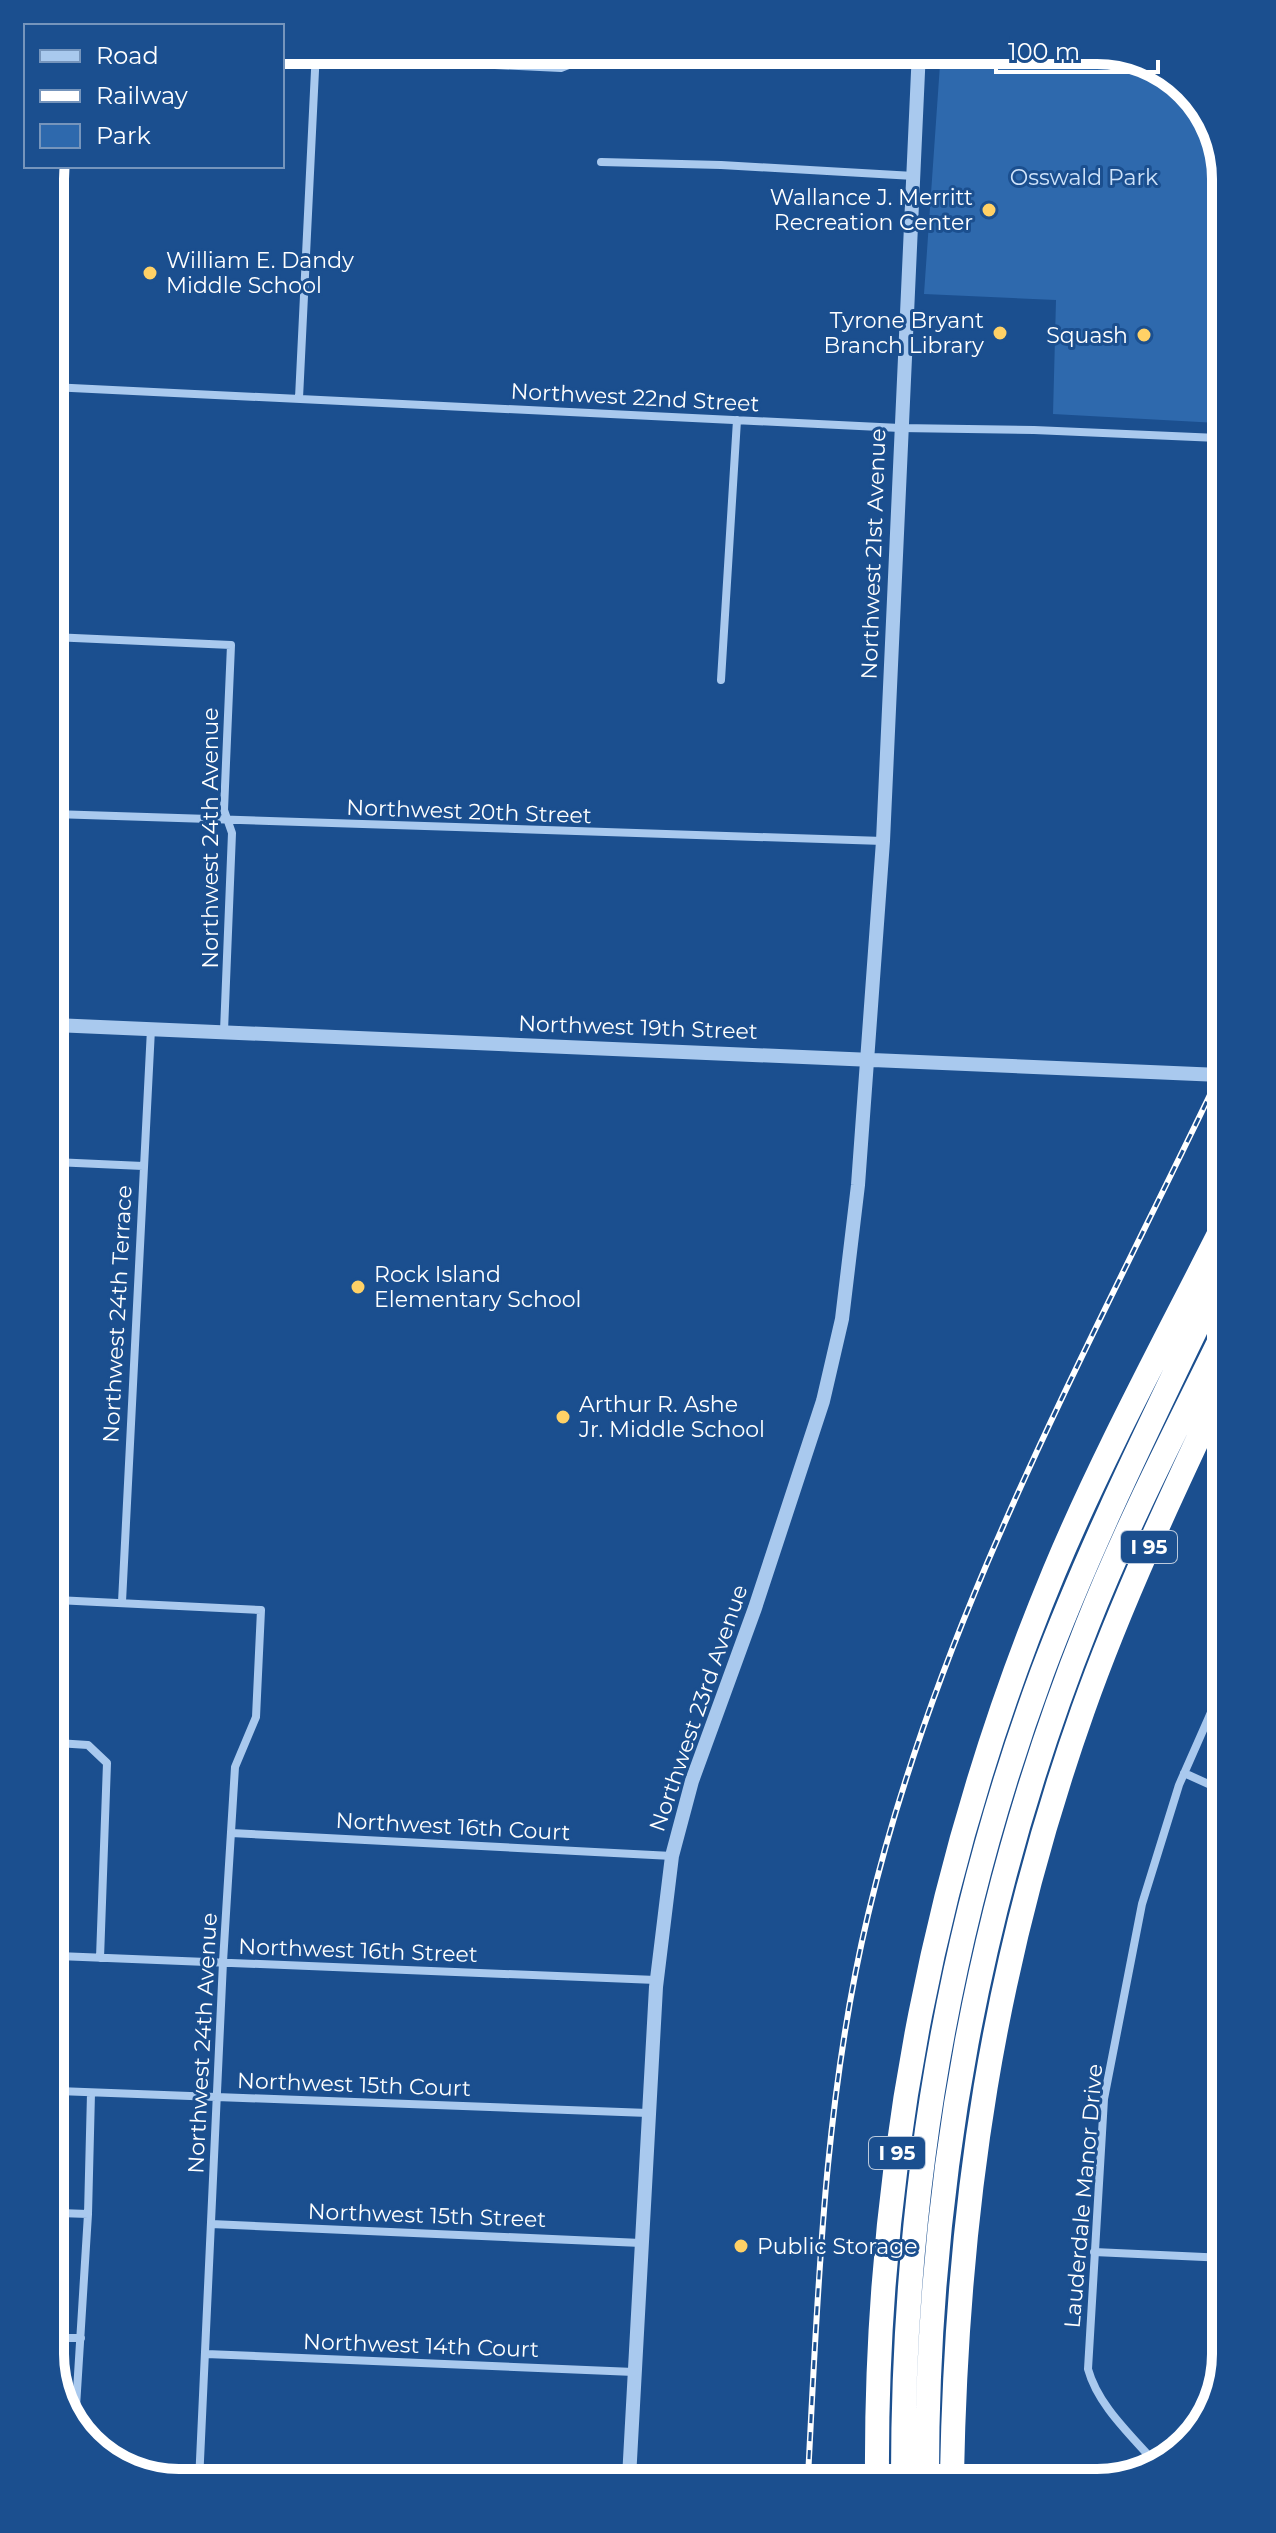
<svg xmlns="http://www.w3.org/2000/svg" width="1276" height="2533" font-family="Montserrat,sans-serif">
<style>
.green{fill:#2e69ad}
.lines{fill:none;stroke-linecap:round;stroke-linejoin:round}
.minor{stroke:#a9c9ee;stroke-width:8}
.tertiary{stroke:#a9c9ee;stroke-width:14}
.motorway{stroke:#fff;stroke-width:24}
.rail-casing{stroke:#fff;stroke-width:6}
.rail{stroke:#1b4f8f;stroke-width:3;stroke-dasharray:9;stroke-linecap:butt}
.poi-dot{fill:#ffd166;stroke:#1b4f8f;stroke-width:3}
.labels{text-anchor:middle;stroke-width:6;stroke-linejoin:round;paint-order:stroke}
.shield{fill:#1b4f8f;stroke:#bbcadd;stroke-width:2}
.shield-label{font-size:20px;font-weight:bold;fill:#fff}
.park-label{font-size:22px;fill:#cfe3fa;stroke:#1b4f8f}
.poi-label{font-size:22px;fill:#fff;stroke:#1b4f8f;text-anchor:start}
.street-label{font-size:22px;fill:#fff;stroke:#1b4f8f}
.rim{fill:none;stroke:#fff;stroke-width:10}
</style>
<rect width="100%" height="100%" fill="#1b4f8f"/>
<path class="green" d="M941,50H1106L1175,76L1216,130L1218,423L1053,414L1056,300L924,294Z"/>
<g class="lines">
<path class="minor" d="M477,50L483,59L495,65L561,68L571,64L576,50
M601,162L721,165L914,176
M51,387L900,428L1034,430L1218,438
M299,398L316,50
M52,637L231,645L224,810L232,833L224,1031
M721,680L737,420
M53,814L883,841
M54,1162L143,1166
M56,1600L261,1610L256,1717L235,1767L223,1962L199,2482
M122,1602L151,1029
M57,1743L88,1745L107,1763L100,1958
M1184,1773L1224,1791
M231,1833L672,1856
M58,1956L656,1980
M58,2091L648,2113
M59,2213L88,2214
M211,2224L641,2243
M1094,2252L1226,2258
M59,2338H81
M206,2354L634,2372
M75,2423L88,2214L91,2093
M1157,2465C1132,2436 1098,2406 1088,2369L1104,2099L1142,1904L1179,1785L1223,1685
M127,2467L200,2469"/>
<path class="tertiary" d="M54,1025L1220,1075
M629,2478L656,1987L672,1856L692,1781L755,1608L823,1401L842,1319L858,1185L883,841L919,50"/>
<path class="motorway" d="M927,2475C927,2185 979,1897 1087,1626C1126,1527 1175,1432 1222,1336
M952,2475C957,2207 993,1964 1083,1710C1122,1600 1172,1494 1222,1388
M877,2476C875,2166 935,1858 1054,1572C1103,1455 1164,1343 1221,1230
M903,2476C903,2202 947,1930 1042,1673C1093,1537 1159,1407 1221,1277"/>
<g class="rail-casing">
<path id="rail" d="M808,2477C818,2289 824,2099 868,1915C938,1618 1089,1348 1220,1074"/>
</g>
<use href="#rail" class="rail"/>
</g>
<g class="poi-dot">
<circle cx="989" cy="210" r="8"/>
<circle cx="150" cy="273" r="8"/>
<circle cx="1000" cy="333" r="8"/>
<circle cx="1144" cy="335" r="8"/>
<circle cx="358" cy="1287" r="8"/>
<circle cx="563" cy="1417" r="8"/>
<circle cx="741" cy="2246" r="8"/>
</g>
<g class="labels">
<g class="shield">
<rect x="1121" y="1531" width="56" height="32" rx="6"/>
<rect x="869" y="2137" width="56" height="32" rx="6"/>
</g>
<g class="shield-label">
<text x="1149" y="1554">I 95</text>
<text x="897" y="2160">I 95</text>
</g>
<g class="park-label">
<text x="1084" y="185">Osswald Park</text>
</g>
<g class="poi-label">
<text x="973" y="205" text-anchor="end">Wallance J. Merritt<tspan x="973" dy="25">Recreation Center</tspan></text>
<text x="166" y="268">William E. Dandy<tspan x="166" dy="25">Middle School</tspan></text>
<text x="984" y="328" text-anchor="end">Tyrone Bryant<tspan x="984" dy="25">Branch Library</tspan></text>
<text x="1128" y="343" text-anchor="end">Squash</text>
<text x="374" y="1282">Rock Island<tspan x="374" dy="25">Elementary School</tspan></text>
<text x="579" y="1412">Arthur R. Ashe<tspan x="579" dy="25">Jr. Middle School</tspan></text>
<text x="757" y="2254">Public Storage</text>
</g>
<g class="street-label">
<text transform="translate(635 397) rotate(3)" y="8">Northwest 22nd Street</text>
<text transform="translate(873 554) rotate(-88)" y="8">Northwest 21st Avenue</text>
<text transform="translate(469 811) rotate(2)" y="8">Northwest 20th Street</text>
<text transform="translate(210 838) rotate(-90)" y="8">Northwest 24th Avenue</text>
<text transform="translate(638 1027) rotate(2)" y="8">Northwest 19th Street</text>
<text transform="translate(117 1314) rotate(-87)" y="8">Northwest 24th Terrace</text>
<text transform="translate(698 1708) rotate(-71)" y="8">Northwest 23rd Avenue</text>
<text transform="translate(453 1826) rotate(3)" y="8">Northwest 16th Court</text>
<text transform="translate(358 1950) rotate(2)" y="8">Northwest 16th Street</text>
<text transform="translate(202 2043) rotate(-87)" y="8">Northwest 24th Avenue</text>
<text transform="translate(354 2084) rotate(2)" y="8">Northwest 15th Court</text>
<text transform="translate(1083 2196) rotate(-85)" y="8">Lauderdale Manor Drive</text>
<text transform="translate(427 2215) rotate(2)" y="8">Northwest 15th Street</text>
<text transform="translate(421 2345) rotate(2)" y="8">Northwest 14th Court</text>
</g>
</g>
<path d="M0 0H1276V2533H0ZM179 64H1097A115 115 0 0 1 1212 179V2354A115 115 0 0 1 1097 2469H179A115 115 0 0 1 64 2354V179A115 115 0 0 1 179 64Z" fill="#1b4f8f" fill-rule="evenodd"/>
<path class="rim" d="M179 64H1097A115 115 0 0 1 1212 179V2354A115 115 0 0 1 1097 2469H179A115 115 0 0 1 64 2354V179A115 115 0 0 1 179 64Z"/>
<rect x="24" y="24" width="260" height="144" fill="#1b4f8f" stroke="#7695bc" stroke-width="2"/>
<rect x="40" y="50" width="40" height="12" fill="#a9c9ee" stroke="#7695bc" stroke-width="2"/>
<text x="96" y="64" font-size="24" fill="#ffffff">Road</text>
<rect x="40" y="90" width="40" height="12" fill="#ffffff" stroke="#7695bc" stroke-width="2"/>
<text x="96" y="104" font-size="24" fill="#ffffff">Railway</text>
<rect x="40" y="124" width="40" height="24" fill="#2e69ad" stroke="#7695bc" stroke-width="2"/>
<text x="96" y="144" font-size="24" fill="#ffffff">Park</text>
<path d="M996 60v12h162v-12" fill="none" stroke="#ffffff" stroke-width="4"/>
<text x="1008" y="60" font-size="24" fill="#ffffff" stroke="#1b4f8f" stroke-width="6" paint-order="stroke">100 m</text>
</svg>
